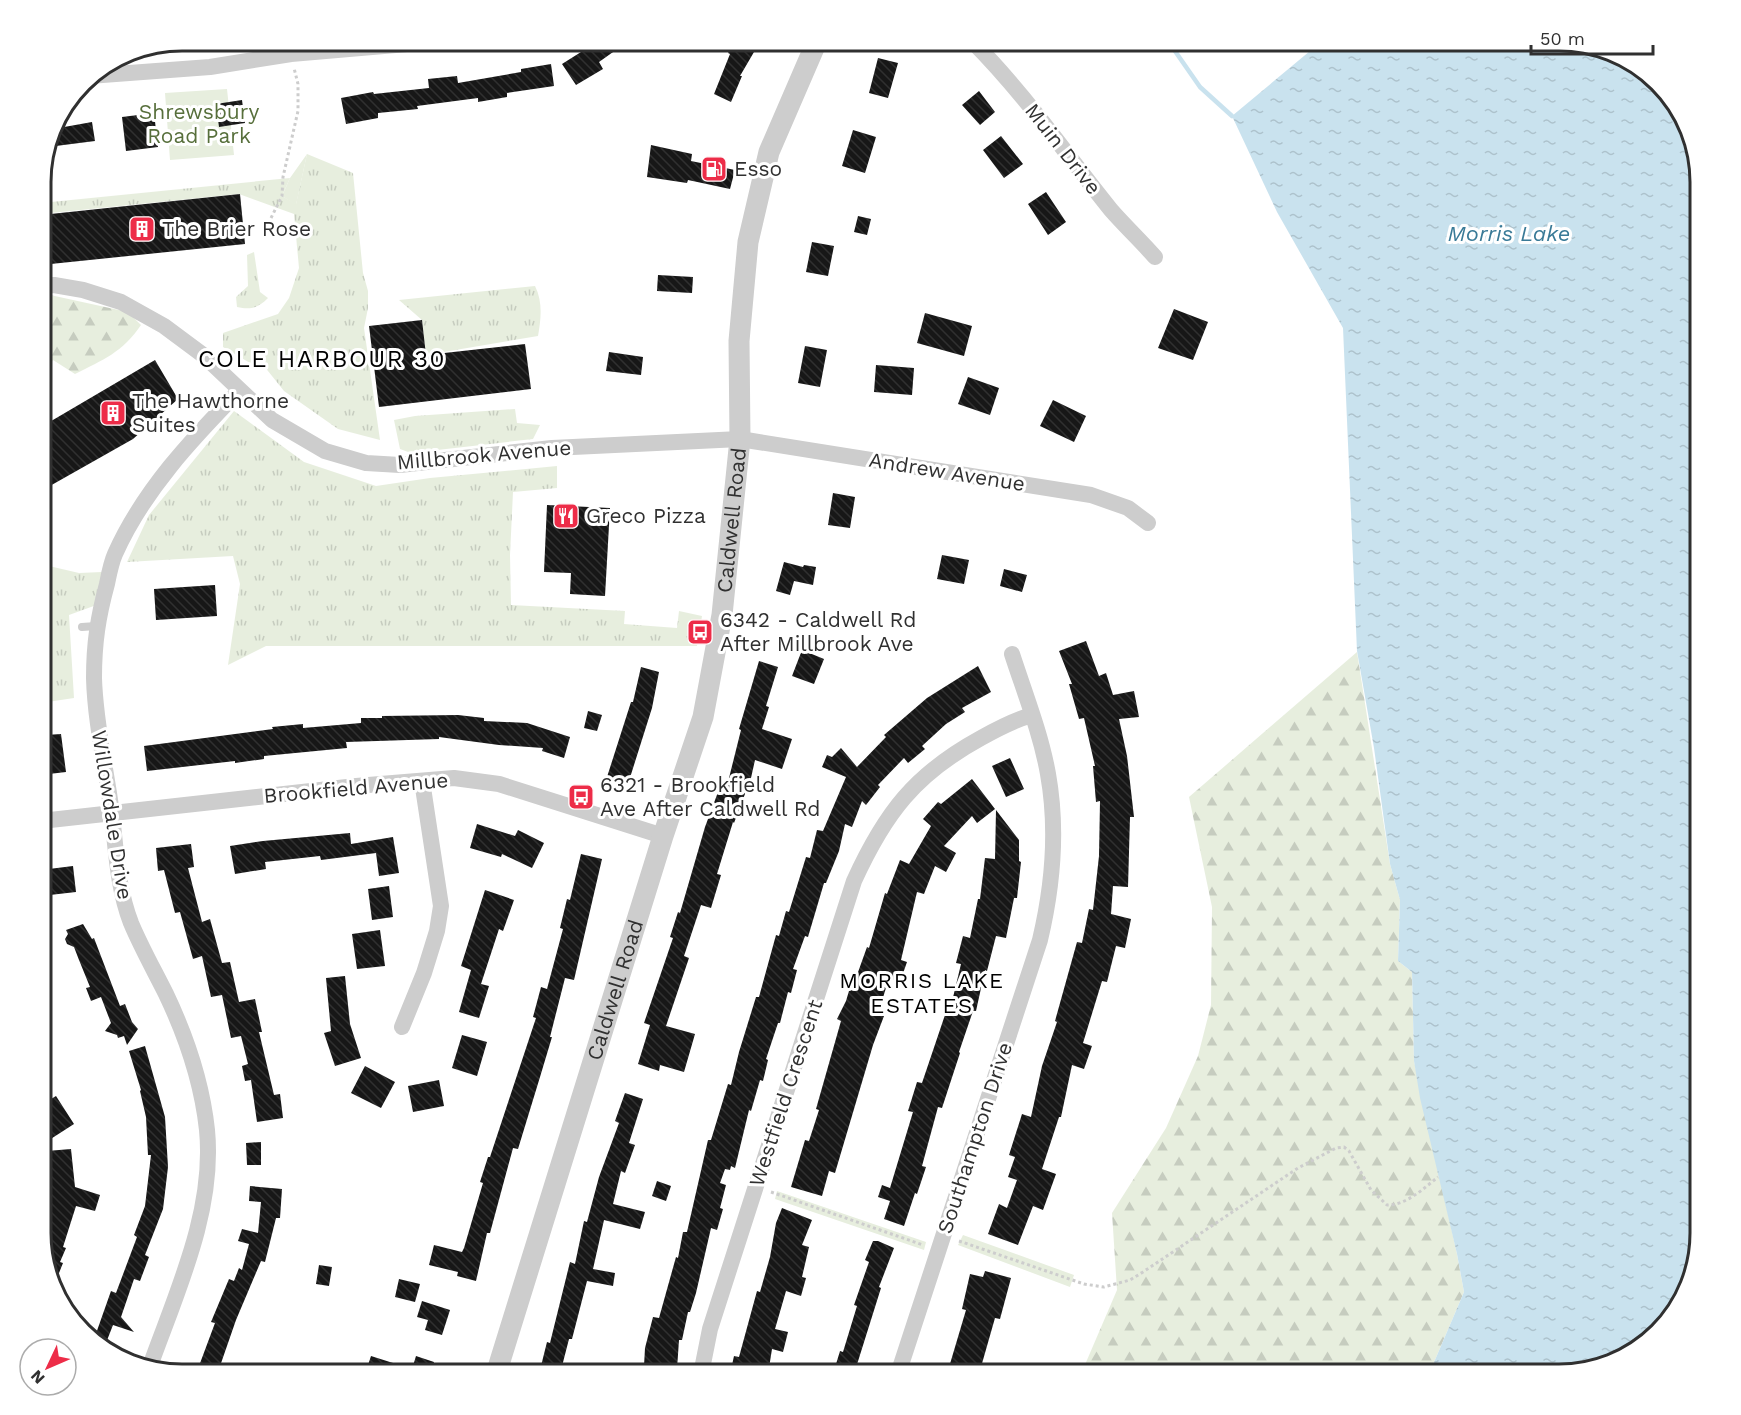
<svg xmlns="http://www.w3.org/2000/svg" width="1741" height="1415" font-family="'Work Sans',sans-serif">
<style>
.grass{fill:url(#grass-tufts)}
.forest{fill:url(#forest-firs)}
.park{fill:#e7eede}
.water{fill:url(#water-ripples)}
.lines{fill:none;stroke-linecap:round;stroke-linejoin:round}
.stream{stroke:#c9e2ee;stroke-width:4.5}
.building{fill:url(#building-back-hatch)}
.path{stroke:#cdcdcd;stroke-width:3;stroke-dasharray:3 3;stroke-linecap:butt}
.service{stroke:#cdcdcd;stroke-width:8}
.minor{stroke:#cdcdcd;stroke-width:16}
.tertiary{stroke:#cdcdcd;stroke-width:21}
.labels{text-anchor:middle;stroke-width:6;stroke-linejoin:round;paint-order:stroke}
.park-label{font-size:21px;fill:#576f3b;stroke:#fff}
.street-label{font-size:21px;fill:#303030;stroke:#fff}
.poi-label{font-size:21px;fill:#303030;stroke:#fff;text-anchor:start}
.water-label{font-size:22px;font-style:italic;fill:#397a97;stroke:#fff}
.neighbourhood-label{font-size:22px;letter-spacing:1.5px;fill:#000;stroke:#fff}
.quarter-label{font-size:24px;letter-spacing:1.5px;fill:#000;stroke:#fff}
.rim{fill:none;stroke:#303030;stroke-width:3}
</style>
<defs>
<pattern id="grass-tufts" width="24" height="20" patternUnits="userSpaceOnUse" patternTransform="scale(1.5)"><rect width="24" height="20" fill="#e7eede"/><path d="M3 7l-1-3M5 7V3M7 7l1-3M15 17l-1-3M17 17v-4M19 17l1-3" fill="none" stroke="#c6ccbf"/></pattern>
<pattern id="forest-firs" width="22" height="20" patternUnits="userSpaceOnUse" patternTransform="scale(1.5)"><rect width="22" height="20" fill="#e7eede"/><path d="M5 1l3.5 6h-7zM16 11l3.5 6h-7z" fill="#c6ccbf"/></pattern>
<pattern id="water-ripples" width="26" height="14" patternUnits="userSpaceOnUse" patternTransform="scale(1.5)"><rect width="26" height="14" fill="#c9e2ee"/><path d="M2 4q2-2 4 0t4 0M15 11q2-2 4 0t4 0" fill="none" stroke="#adc2cc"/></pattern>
<pattern id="building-back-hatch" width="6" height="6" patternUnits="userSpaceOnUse" patternTransform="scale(1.5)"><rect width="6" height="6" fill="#171717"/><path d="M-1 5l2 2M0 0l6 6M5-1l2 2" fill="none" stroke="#303030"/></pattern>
</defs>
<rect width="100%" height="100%" fill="#fff"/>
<path class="grass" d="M307,154L353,173L363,273L368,291V308L364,328L380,440L338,429L284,391L264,366L250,363L223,347V333L278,314L289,298L299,268L294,214L239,194L41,214V203L290,178L282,196L296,204Z
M254,252L260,292L268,298C258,308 251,310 237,307L236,297L248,286L247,255Z
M535,286C543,302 541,319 538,336L426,355L422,320L399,300Z
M515,409L517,423L540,425L533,439L411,453L400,449L394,420L415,416Z
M234,411L304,462L376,486L430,478L557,466V488L513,492L510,555L511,605L625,611L624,624L677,628L679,611L702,616L697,646H266L228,665L240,584L233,556L127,562L149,515Z
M49,566L79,573L102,572V603L69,615L74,698L41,703V569Z"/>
<path class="forest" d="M41,293L128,312L141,325C123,352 103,360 75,374L53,360L41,376Z
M1357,652L1390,864L1400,900L1398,961L1412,972L1414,1061L1457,1254L1464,1292L1429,1374H1081L1117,1290L1112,1213L1166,1128L1198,1056L1211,1005L1212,907L1189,797Z"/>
<path class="park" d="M227,89L234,155L170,160L165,93Z
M307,154L296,205L282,196L290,178Z
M777,1191L926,1242L924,1250L775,1199Z
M963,1235L1074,1275L1070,1287L958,1245Z"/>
<path class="water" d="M1322,41H1559L1605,48L1652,75L1686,120L1700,182V1233L1690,1287L1666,1326L1621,1360L1559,1374H1429L1464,1292L1457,1254L1420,1098L1414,1061L1412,972L1398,961L1400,900L1390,864L1374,748L1357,651L1343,328L1277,212L1232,116Z"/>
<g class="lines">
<path class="stream" d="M1168,41L1200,87L1232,116"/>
</g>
<path class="building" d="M600,40H630L599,62L603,69L576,85L562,64Z
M736,40H761L740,76H742L731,102L714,94L730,54L728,53Z
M878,58L898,63L888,98L869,93Z
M551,64L554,86L507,93V97L478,102V98L417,106L418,109L378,113V118L346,124L341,98L373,92L374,94L429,88L428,79L457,76L458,83L521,72V69Z
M979,91L995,112L980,125L962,105Z
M242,100L245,123L219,127L216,104Z
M154,113L158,147L126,151L122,117Z
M92,122L95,141L48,147L53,129Z
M853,130L876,137L865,173L842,166Z
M1001,136L1023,164L1004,178L983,150Z
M651,145L692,154L691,161L735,170L730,189L688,180L687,183L647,177Z
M1046,192L1066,222L1048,235L1028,204Z
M240,194L245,244L41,265V215Z
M858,216L871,219L867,235L854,232Z
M812,242L834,246L828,276L806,272Z
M658,275L693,277L692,293L657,291Z
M1174,309L1208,322L1193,360L1158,348Z
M925,313L972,326L964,356L917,343Z
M422,320L426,355L525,344L531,389L379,407L369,326Z
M805,346L827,350L820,387L798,383Z
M609,352L643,357L641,375L606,371Z
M155,360L178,399L133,439L41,491V427Z
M876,365L914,368L912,395L874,392Z
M968,377L999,388L990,415L958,404Z
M1053,400L1086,416L1074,442L1040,426Z
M833,493L855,497L850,528L828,525Z
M547,505L610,508L605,596L570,594L571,573L544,572Z
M942,555L969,560L964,584L937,579Z
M784,562L803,567L804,565L816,567L813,585L794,581L790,595L776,591Z
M1004,569L1027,575L1022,592L1000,586Z
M215,585L217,616L156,620L154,589Z
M1086,641L1099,676L1106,673L1113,695L1134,691L1139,717L1119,719L1127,756L1134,817H1130L1128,887L1113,886L1111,914L1131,919L1125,948L1116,946L1107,982L1102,981L1083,1043L1092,1046L1084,1069L1072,1065L1061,1117H1059L1042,1169L1056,1174L1043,1210L1033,1206L1018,1245L988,1234L999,1204L1007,1208L1017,1180L1008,1177L1015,1157L1009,1155L1022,1114L1031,1117L1042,1066L1057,1022L1055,1021L1077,942L1082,943L1089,909L1093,910L1099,856L1100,801L1096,802L1093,766H1095L1084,718L1079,719L1069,684H1072L1059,651Z
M802,650L824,659L814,684L792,676Z
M759,661L778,667L766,706L769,707L762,729L792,739L782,769L755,760L751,778L734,823L733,822L717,874L721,875L711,908L701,905L684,956L689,958L666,1026L695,1034L684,1072L660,1065L659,1071L638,1064L650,1025L644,1023L673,938L670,937L678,912L680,913L705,827L721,784L727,786L741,730L739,729Z
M978,666L991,692L962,708L965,712L946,724L922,746L925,749L908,763L904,758L878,785L880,787L866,805L862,801L852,827L845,824L839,851L826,883H824L808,937L805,936L793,969L797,970L791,993L788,992L780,1023H778L766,1059L768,1060L763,1081L760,1080L751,1111L749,1110L735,1168L731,1166L730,1170L725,1169L720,1183L726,1185L720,1208L723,1209L717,1230L711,1228L696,1293L690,1312H688L682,1340H679L677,1369L644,1366L645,1348L653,1317L659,1318L676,1257L678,1258L683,1232H687L708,1140H711L728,1084L731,1085L739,1052L756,997H759L776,935L779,936L786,911L789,912L806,857L810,858L817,830L823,831L846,777L822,767L827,755L832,757L841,748L857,767L886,737L884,735L927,698Z
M641,667L659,672L652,708L628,784L607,777L631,702H633Z
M588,711L602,715L597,731L584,728Z
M458,715L484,718V721L527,723L570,737L564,758L542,751L543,748L499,745L439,737V739L346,742L347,748L264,756V759L235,763V761L147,771L144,746L273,729L272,727L303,724V728L361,723V718H382V716Z
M61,734L66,772L49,774V765H41V743L47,742L46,735Z
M1010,758L1024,789L1006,797L992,766Z
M972,779L995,809L977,823L972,816L944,846L956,853L946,872L935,866L924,894L917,892L901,960L907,962L900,982L889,978L878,1014L884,1016L873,1045L835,1173L829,1171L822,1196L791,1187L805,1140L809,1141L819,1110L816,1109L841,1021L837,1019L846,1001L854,974L857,975L867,947L869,948L885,893L887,894L900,860L909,864L931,826L923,819L938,802L941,804Z
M996,810L1019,840V861L1021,862L1017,898H1014L1006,938L996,936L987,971L985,970L976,1011H973L959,1052L960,1053L942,1108L938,1107L922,1166L926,1167L917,1194L915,1193L904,1226L884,1219L890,1201L878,1197L882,1185L890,1188L913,1112L908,1111L917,1082L922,1083L947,1009L950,1010L961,964L956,963L963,936L970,938L978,899H980L985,858L995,859Z
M477,824L515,836L518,830L544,843L532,868L502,854L501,857L470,848Z
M350,833L351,844L393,837L399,873L379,876L376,853L321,860L320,856L265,862L266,869L235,874L230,846L263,841Z
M191,844L194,867L188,868L202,922L210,919L222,963L230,962L239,1002L255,999L262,1032H259L274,1095L280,1094L283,1118L257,1122L251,1080L245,1081L242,1066L248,1064L241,1036L231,1038L222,995L211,997L202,956L193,959L180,912L175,913L164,870L158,871L156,848Z
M581,854L602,859L574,980L565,978L550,1037H552L540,1077L518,1149L513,1148L490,1233H487L476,1281L457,1276L458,1272L429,1265L434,1245L462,1252L464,1248L483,1183L480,1182L488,1157H490L536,1018L533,1017L541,987L547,989L563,929L560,928L567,899L570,900Z
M73,866L76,892L41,896V870Z
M389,886L393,917L372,920L368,889Z
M485,890L514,900L503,931L499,929L481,984L489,986L479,1018L459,1012L471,970L461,966Z
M83,924L92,939L94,938L120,1006L125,1004L132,1022L138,1029L127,1045L124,1036L118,1038L117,1035L105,1031L111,1023L101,997L91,1001L86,988L90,987L79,960L74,947L67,944L65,939L68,934L66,930Z
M380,930L385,966L357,969L352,934Z
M345,976L350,1024L361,1058L335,1066L324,1033L331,1031L326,978Z
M462,1035L487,1042L477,1076L452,1068Z
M145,1046L165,1117L168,1167L163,1209L145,1255L149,1257L140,1281L134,1279L121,1317L134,1332L113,1325L104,1348L93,1342L111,1291L116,1293L137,1237L134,1235L145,1206L151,1155H148L146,1117L140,1091L141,1090L129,1051Z
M365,1066L395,1082L381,1108L351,1093Z
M439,1080L444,1106L413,1112L408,1086Z
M625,1093L643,1099L629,1143L635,1145L625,1173L621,1171L613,1204L645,1212L640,1229L604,1220L593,1269L615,1273L613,1286L587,1281L572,1339H569L560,1374H539L547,1342L550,1343L570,1262L575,1264L584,1221L587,1222L599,1177L619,1123L615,1121Z
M56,1096L74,1124L46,1142L43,1124L41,1125V1105Z
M261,1142V1165H247L246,1143Z
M71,1149L75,1187L100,1195L95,1211L76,1206L63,1247L66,1248L60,1262L63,1263L53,1288L41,1244L47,1230L43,1229L48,1215L43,1214L51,1188L47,1151Z
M657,1181L671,1186L666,1201L652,1196Z
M250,1186L282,1189L280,1218H276L265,1262L261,1261L236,1320L219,1369L216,1368L214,1374H196L215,1323L211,1322L229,1279L234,1281L239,1268L242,1270L249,1244L238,1241L242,1229L258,1233L261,1202L249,1201Z
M782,1208L812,1220L802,1245L809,1247L802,1277L806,1278L801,1296L786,1291L775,1329L788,1332L783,1352L772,1349L768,1374H730L734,1356L739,1357L757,1291L760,1292L770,1257L776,1223Z
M873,1241H878L894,1248L879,1287L881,1288L854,1374H833L840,1351L843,1352L857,1306L854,1305L869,1262L865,1260Z
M319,1265L332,1267L329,1286L316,1284Z
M985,1271L1011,1278L1000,1319L995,1318L979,1374H947L966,1310L962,1309L970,1274L983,1277Z
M399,1279L420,1284L415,1302L395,1297Z
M422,1301L450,1310L442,1335L425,1330L428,1320L417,1317Z
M371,1356L412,1369L416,1356L434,1362L431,1374H365Z"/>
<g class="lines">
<path class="path" d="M271,218L282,196L283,177L298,111V84L294,68
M771,1192L923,1245
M959,1241L1084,1284L1104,1287L1130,1280L1143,1272L1298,1168L1336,1148L1344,1147L1349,1151L1371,1190L1387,1205C1407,1205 1424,1188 1438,1177"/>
<path class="service" d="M82,627L96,626"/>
<path class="minor" d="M972,41C1024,93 1065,153 1111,210C1125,226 1141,241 1155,257
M89,76L210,67L291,54L442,41
M41,286L54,285L83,290L121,302L164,326L203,355L272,420L325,451L366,463L400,465L552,448L740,439L1091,495L1128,508L1148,523
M41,821L356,786L454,778L499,784L663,836
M402,1027L424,973L437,931L441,906L422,781
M149,1369C176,1293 215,1212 207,1130C202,1083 186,1036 166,994C154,970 141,947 131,923C115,882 116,836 109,793C103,755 95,716 94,678C94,643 98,617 107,584C109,574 111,563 115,554C143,491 192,439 239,391
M701,1374L710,1329L854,881C885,813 915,774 981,738C997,729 1014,720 1032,715
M898,1374L1040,940C1053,885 1058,830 1048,774C1041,734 1025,694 1012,654"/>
<path class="tertiary" id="s1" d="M496,1374L663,836L703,717L722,615L740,439L739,341L748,242L769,152L817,41"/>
</g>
<defs>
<g id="fuel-square" transform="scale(1.35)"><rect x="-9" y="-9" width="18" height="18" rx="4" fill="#ed2c48" stroke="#fff"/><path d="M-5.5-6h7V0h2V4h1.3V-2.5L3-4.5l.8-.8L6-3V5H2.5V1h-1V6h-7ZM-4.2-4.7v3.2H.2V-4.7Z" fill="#fff"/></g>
<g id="building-square" transform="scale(1.35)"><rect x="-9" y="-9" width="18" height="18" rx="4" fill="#ed2c48" stroke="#fff"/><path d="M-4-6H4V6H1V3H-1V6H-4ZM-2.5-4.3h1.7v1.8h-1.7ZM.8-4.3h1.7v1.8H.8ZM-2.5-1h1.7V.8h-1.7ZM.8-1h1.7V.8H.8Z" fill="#fff"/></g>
<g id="restaurant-square" transform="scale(1.35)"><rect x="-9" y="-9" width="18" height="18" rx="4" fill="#ed2c48" stroke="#fff"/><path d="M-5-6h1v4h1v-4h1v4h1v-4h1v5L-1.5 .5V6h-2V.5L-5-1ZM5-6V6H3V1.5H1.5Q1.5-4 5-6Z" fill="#fff"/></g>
<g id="bus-square" transform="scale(1.35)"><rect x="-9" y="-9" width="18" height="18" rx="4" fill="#ed2c48" stroke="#fff"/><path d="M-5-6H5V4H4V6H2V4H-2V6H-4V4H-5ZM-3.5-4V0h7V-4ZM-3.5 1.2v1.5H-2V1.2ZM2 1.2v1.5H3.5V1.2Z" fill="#fff"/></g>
</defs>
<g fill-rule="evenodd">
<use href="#fuel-square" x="714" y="169"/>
<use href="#building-square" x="142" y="229"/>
<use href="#building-square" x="113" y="413"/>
<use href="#restaurant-square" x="566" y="516"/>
<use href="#bus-square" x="700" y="632"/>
<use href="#bus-square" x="581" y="797"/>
</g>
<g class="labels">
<g class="park-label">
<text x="199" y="119">Shrewsbury<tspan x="199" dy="24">Road Park</tspan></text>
</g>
<g class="street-label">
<text transform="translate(1063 149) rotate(52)" y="7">Muin Drive</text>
<text transform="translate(484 455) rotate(-5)" y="7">Millbrook Avenue</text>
<text transform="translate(947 472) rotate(9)" y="7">Andrew Avenue</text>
<text dy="7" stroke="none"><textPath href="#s1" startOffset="888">Caldwell Road</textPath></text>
<text transform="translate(356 788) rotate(-5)" y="7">Brookfield Avenue</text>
<text transform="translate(112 815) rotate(81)" y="7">Willowdale Drive</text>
<text dy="7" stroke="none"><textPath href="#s1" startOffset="402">Caldwell Road</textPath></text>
<text transform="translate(786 1093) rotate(-72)" y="7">Westfield Crescent</text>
<text transform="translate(975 1138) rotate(-72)" y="7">Southampton Drive</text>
</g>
<g class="poi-label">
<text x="734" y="176">Esso</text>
<text x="162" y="236">The Brier Rose</text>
<text x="132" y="408">The Hawthorne<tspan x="132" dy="24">Suites</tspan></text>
<text x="586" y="523">Greco Pizza</text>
<text x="720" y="627">6342 - Caldwell Rd<tspan x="720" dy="24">After Millbrook Ave</tspan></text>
<text x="600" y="792">6321 - Brookfield<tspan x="600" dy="24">Ave After Caldwell Rd</tspan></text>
</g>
<g class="water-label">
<text x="1509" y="241">Morris Lake</text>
</g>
<g class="neighbourhood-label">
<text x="922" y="988">MORRIS LAKE<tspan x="922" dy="25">ESTATES</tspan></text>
</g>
<g class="quarter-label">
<text x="322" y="367">COLE HARBOUR 30</text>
</g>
</g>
<path d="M0 0H1741V1415H0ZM182 51H1559A131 131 0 0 1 1690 182V1233A131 131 0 0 1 1559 1364H182A131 131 0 0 1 51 1233V182A131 131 0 0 1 182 51Z" fill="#fff" fill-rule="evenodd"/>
<path class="rim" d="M182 51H1559A131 131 0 0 1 1690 182V1233A131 131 0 0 1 1559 1364H182A131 131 0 0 1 51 1233V182A131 131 0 0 1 182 51Z"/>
<g transform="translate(48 1367) rotate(226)"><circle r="28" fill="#ffffff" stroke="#acacac" stroke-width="1.5"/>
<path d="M0-4.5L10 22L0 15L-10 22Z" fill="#ed2c48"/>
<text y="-9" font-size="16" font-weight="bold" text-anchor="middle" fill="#303030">N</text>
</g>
<path d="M1531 45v9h122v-9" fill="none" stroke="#303030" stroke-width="3"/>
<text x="1540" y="45" font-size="18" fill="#303030" stroke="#ffffff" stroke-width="4.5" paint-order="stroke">50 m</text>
</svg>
